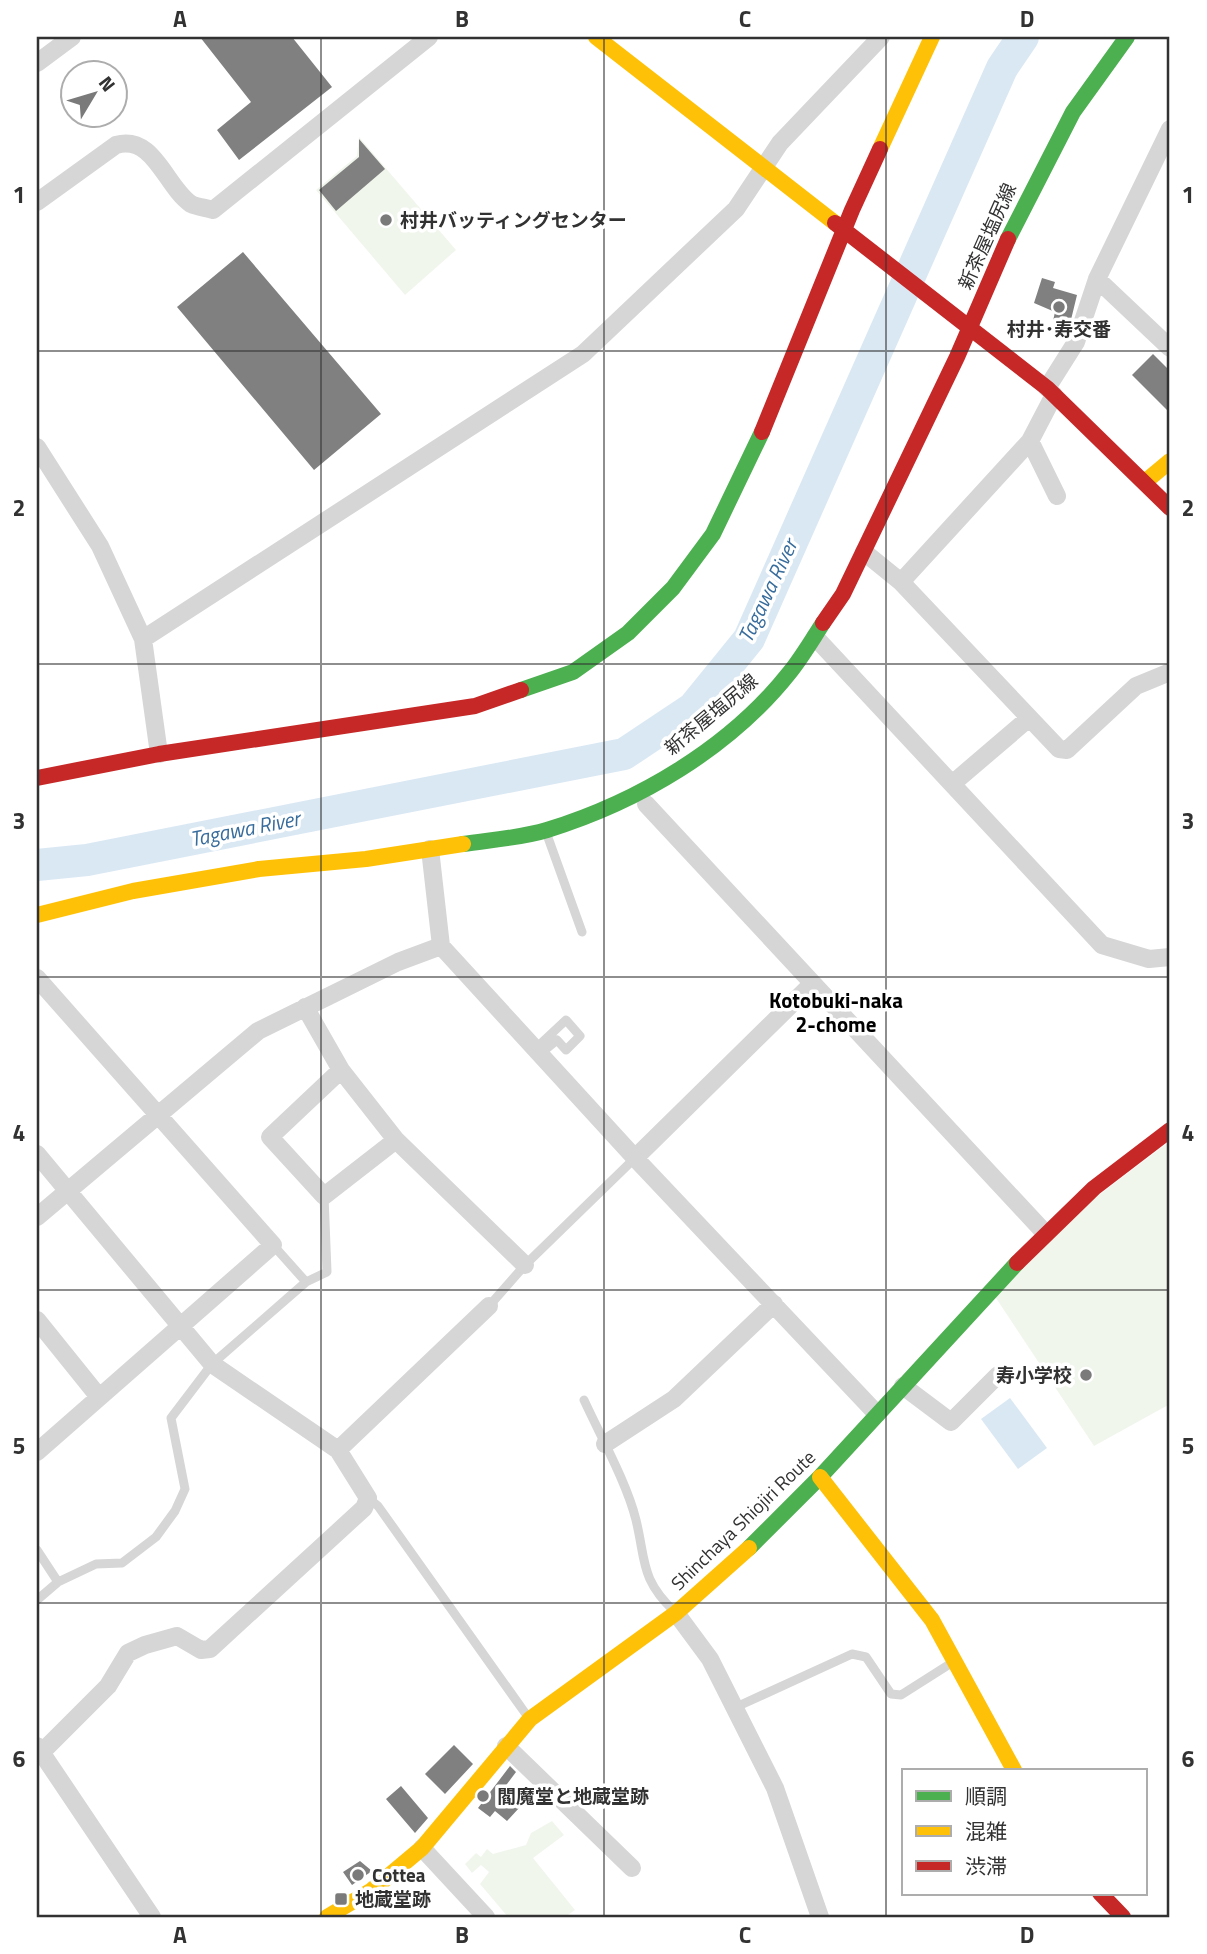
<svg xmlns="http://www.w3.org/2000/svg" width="1207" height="1954" font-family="'Titillium Web','Noto Sans JP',sans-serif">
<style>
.green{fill:#f1f6ed}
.water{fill:#dae8f4}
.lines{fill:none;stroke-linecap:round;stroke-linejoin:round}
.river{stroke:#dae8f4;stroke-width:32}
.building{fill:#808080}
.lane{stroke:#d6d6d6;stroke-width:9}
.street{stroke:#d6d6d6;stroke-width:18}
.fast{stroke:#4caf50;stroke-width:16}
.slow{stroke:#ffc107;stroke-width:16}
.jam{stroke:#c62828;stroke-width:16}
.grid{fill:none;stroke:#323232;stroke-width:2;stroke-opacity:0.55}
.poi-dot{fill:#7a7a7a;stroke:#fff;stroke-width:2.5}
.labels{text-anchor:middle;stroke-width:7;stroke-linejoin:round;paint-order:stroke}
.poi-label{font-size:19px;font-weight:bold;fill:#323232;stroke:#fff;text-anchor:start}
.street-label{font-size:19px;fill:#323232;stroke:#fff}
.water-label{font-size:21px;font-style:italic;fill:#376c9c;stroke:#fff}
.neighbourhood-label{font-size:21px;font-weight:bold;fill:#000;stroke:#fff}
.neatline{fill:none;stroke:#323232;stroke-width:2.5}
.grid-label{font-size:23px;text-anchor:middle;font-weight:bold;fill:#323232}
</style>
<rect width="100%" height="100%" fill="#fff"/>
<path class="green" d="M359,137L456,250L405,295L316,190L357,156Z
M1170,1141V1404L1094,1446L994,1295L1083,1207Z
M552,1821L564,1835L533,1858L575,1910L565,1917H508L480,1884L489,1872L481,1865L472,1873L465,1864L476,1853L481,1857L487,1849L493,1854L526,1845L531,1833Z"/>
<path class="water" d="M1010,1398L1047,1448L1018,1469L981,1419Z"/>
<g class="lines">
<path class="river" d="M37,865L87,860L624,754L693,708L749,639L1002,68L1023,37"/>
</g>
<path class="building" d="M200,37H292L332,87L239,160L217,130L251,102Z
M359,139L385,169L336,211L319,190L359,157Z
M243,252L381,414L314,470L177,307Z
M1042,278L1055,282L1053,288L1077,295L1069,328L1053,321L1055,312L1034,303Z
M1153,354L1170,371V413L1132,375Z
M454,1745L473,1764L445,1794L425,1774Z
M510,1766L516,1772L501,1792L519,1808L507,1821L495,1811L490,1817L478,1808Z
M401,1786L428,1818L415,1833L386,1799Z
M360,1861L372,1871L352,1885L343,1872Z"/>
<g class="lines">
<path class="lane" d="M546,832L582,932
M535,1049L566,1020L580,1036L566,1050L557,1040L540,1054
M273,1245L306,1282
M489,1306L525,1265L635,1158
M584,1400C600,1435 627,1483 636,1520C646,1561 640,1579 675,1612
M368,1498L378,1506L528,1717
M37,1550L58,1582
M37,1600L58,1582L96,1564L122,1563L156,1537L175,1511L185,1489L171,1418L212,1364L306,1282L327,1272L324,1196
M734,1708L852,1654L866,1657L891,1694L901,1695L953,1662"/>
<path class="street" d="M37,63L72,37
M37,202L116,145C154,134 165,186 191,204C197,207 207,208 213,210L429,37
M1097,279L1170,348
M1047,388L1076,342L1097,279L1170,129
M1030,441L1057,496
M37,447L100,546L143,639L159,754
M864,552L901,582L1059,749L1067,750L1136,686L1170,672
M901,582L1030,441L1054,395
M815,637L1102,945L1149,959L1170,957
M143,639L583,354L736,209L780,143L881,37
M952,784L1028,719
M646,804L1045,1233
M441,946L635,1158L877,1414
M37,978L273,1245L37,1452
M305,1007L341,1070L396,1140L525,1265
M341,1070L270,1137L324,1196L396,1140
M37,1154L212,1364L338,1450L368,1498L364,1508L210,1649L201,1650L177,1636L145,1645L128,1653L108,1686L41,1753
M635,1158L811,985
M37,1217L258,1031L398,962L441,946L430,849
M37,1320L99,1397
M903,1386L951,1422L998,1375
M605,1444L674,1399L774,1304
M338,1450L489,1306
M676,1613L710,1659L775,1788L820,1917
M37,1746L152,1917
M506,1746L632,1868
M422,1848L486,1917"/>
<path class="fast" d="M1008,239L1073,112L1127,37
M521,690L573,672L628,633L673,588L713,534L762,432
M463,844C490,840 521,838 547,830C638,802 730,748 790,672C802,657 812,640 823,623
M749,1548L820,1477L1017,1263"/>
<path class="slow" d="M596,37L835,223
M880,149L932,37
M1146,481L1170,461
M37,915L133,891L259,869L366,859L463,844
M820,1477L932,1620L1014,1770
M327,1917L372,1890L422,1848L530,1719L676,1613L749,1548"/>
<path class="jam" d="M835,223L1047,388L1170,508
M762,432L852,210L880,149
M823,623L843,594L957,357L1008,239
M37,778L159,754L475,706L521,690
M1017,1263L1094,1188L1170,1130
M1100,1893L1123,1917"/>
</g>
<path class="grid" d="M321,37V1917M604,37V1917M886,37V1917M37,351H1170M37,664H1170M37,977H1170M37,1290H1170M37,1603H1170"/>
<g class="poi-dot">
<circle cx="386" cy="220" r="7"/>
<circle cx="1059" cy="307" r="7"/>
<circle cx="1086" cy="1375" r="7"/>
<circle cx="483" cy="1796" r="7"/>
<circle cx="358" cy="1875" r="7"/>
<rect x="334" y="1892" width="14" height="14" rx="3.5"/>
</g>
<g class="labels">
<g class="poi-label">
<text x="400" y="227">村井バッティングセンター</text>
<text x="1059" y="336" text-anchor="middle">村井･寿交番</text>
<text x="1072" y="1382" text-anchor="end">寿小学校</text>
<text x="497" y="1803">閻魔堂と地蔵堂跡</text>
<text x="372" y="1882">Cottea</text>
<text x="355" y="1906">地蔵堂跡</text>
</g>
<g class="street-label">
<text transform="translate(987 236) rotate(-66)" y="7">新茶屋塩尻線</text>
<text transform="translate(711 714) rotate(-40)" y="7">新茶屋塩尻線</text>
<text transform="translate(743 1520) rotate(-44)" y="7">Shinchaya Shiojiri Route</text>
</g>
<g class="water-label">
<text transform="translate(768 591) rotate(-65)" y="7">Tagawa River</text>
<text transform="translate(245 829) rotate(-11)" y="7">Tagawa River</text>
</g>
<g class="neighbourhood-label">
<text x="836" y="1008">Kotobuki-naka<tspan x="836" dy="24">2-chome</tspan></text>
</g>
</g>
<rect width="1207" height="1954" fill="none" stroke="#ffffff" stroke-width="77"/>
<rect x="902" y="1769" width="245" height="126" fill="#ffffff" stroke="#adadad" stroke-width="2"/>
<rect x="916" y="1791" width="35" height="10" fill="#4caf50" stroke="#adadad" stroke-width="2"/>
<text x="965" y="1804" font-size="21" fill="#323232">順調</text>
<rect x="916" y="1826" width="35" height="10" fill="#ffc107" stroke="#adadad" stroke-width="2"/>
<text x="965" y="1839" font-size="21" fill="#323232">混雑</text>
<rect x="916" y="1861" width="35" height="10" fill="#c62828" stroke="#adadad" stroke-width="2"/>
<text x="965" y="1874" font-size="21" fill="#323232">渋滞</text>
<g transform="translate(94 94) rotate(52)"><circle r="33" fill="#ffffff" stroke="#adadad" stroke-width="2"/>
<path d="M0-5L12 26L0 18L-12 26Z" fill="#7a7a7a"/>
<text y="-10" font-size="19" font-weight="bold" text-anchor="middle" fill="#323232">N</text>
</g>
<rect x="38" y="38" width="1130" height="1878" class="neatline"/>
<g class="grid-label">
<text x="180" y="27">A</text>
<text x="462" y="27">B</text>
<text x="745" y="27">C</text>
<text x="1027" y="27">D</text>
<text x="19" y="203">1</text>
<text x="1188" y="203">1</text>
<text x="19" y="516">2</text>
<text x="1188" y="516">2</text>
<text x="19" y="829">3</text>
<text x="1188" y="829">3</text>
<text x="19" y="1141">4</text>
<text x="1188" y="1141">4</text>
<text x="19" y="1454">5</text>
<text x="1188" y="1454">5</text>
<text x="19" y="1767">6</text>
<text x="1188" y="1767">6</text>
<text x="180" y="1943">A</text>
<text x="462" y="1943">B</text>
<text x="745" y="1943">C</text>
<text x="1027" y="1943">D</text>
</g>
</svg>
